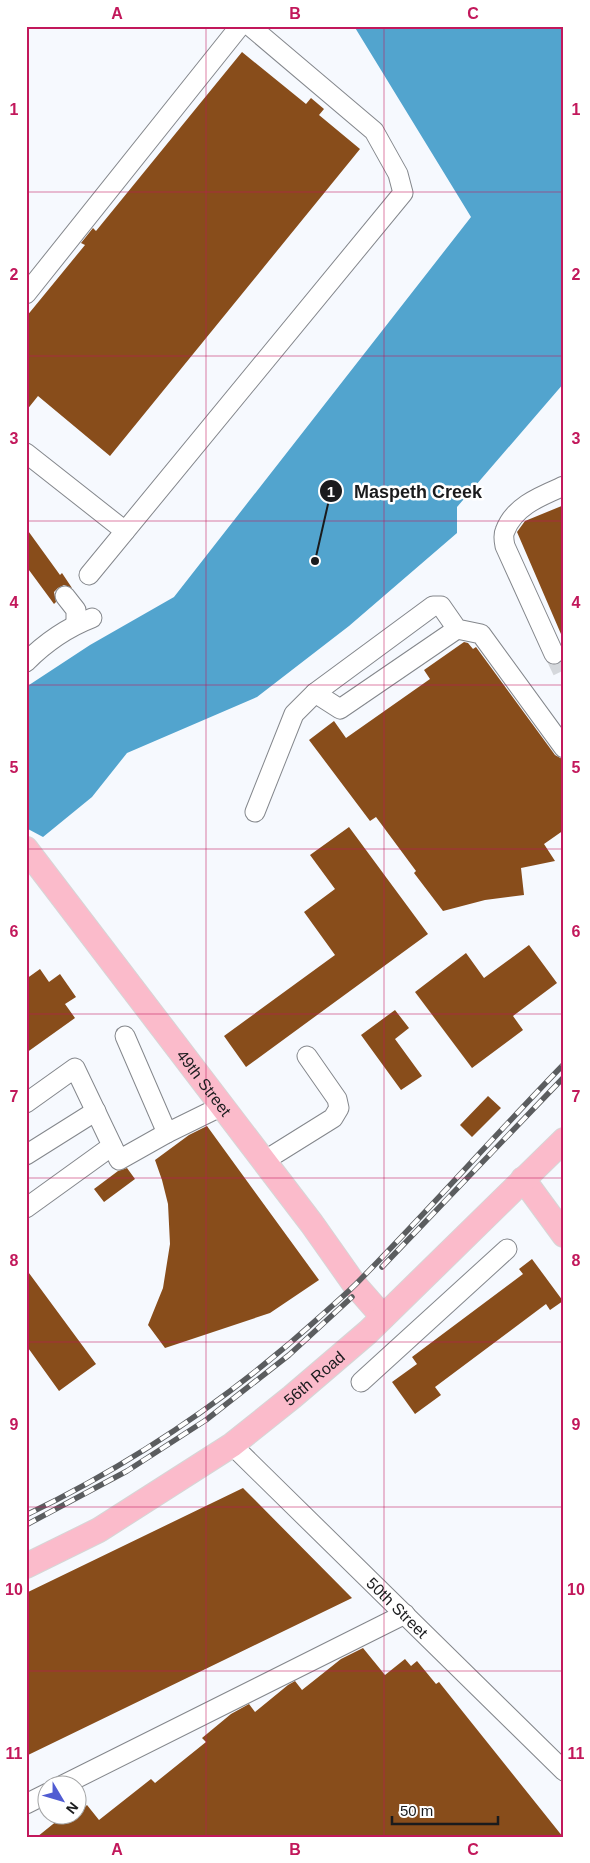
<svg xmlns="http://www.w3.org/2000/svg" width="590" height="1863" font-family="Arial,sans-serif">
<style>
.water{fill:#52a4ce}
.building{fill:#884d1b}
.lines{fill:none;stroke-linecap:round;stroke-linejoin:round}
.minor-tunnel{stroke:#d5d8dc;stroke-width:19;stroke-dasharray:19 9;stroke-linecap:butt}
.minor-casing{stroke:#84878c;stroke-width:21}
.major-casing{stroke:#d6d6d6;stroke-width:26}
.minor{stroke:#fff;stroke-width:19}
.major{stroke:#fbbbcb;stroke-width:24}
.rail-casing{stroke:#5b5d5f;stroke-width:5.5}
.rail{stroke:#fff;stroke-width:4;stroke-dasharray:11;stroke-linecap:butt}
.grid{fill:none;stroke:#c2185b;stroke-width:1;stroke-opacity:0.55}
.labels{text-anchor:middle;stroke-width:5;stroke-linejoin:round;paint-order:stroke}
.street-label{font-size:16px;fill:#1a1b1d;stroke:#fff}
.leader{fill:none;stroke:#1a1b1d;stroke-width:2}
.callout-dot{fill:#1a1b1d;stroke:#fff;stroke-width:2}
.mark-label{font-size:15px;text-anchor:middle;font-weight:bold;fill:#fff}
.callout-label{font-size:18px;text-anchor:middle;font-weight:bold;fill:#1a1b1d;stroke:#fff;stroke-width:5;stroke-linejoin:round;paint-order:stroke}
.neatline{fill:none;stroke:#c2185b;stroke-width:2}
.grid-label{font-size:16px;text-anchor:middle;font-weight:bold;fill:#c2185b}
</style>
<rect width="100%" height="100%" fill="#f6f9fe"/>
<path class="water" d="M354,26H564V383L457,507V533L349,626L257,697L127,753L92,797L43,837L28,829L26,825V687L90,645L174,597L471,217Z"/>
<path class="building" d="M242,52L306,104L311,98L324,109L319,115L360,149L110,456L38,396L26,411V317L85,245L81,243L93,228L96,231Z
M564,505V641L517,532L525,521Z
M26,528L60,575L62,573L72,588L64,585L58,588L54,592L56,602L54,604L26,566Z
M464,642L468,643L473,649L476,647L555,755L564,760V830L544,844L555,861L521,868L524,895L485,900L443,911L414,873L416,871L376,817L370,821L309,740L334,721L346,738L430,679L424,670Z
M349,827L428,934L246,1067L224,1036L335,955L304,912L335,889L310,855Z
M529,945L557,983L513,1016L523,1030L472,1068L415,992L466,953L484,978Z
M40,969L49,982L60,974L76,997L65,1004L75,1018L26,1053V979Z
M395,1010L409,1028L395,1039L422,1076L401,1090L361,1035Z
M488,1096L501,1108L472,1137L460,1125Z
M207,1126L319,1280L270,1313L165,1348L148,1325L163,1288L170,1244L168,1204L162,1180L155,1160L189,1135Z
M127,1168L135,1179L104,1202L94,1189L118,1171Z
M532,1259L563,1301L550,1310L546,1304L435,1387L441,1395L415,1414L392,1382L417,1364L412,1357L523,1274L519,1269Z
M26,1269L96,1364L59,1391L26,1345Z
M243,1488L352,1598L26,1756V1593Z
M363,1648L385,1675L405,1659L411,1666L417,1661L436,1684L439,1682L563,1837H37L63,1816L67,1821L74,1816H78V1813L87,1805L99,1820L151,1779L155,1783L206,1742L202,1738L231,1714L249,1704L255,1712L288,1685L295,1681L302,1690L341,1659Z"/>
<g class="lines">
<path class="minor-tunnel" d="M554,654L564,675"/>
<g class="minor-casing">
<g id="minor">
<path d="M26,294L240,26"/>
<path d="M26,453L125,531"/>
<path d="M89,575L403,193L398,174L374,131L250,26"/>
<path d="M65,596L76,610V624"/>
<path d="M554,654L505,546C504,541 503,535 505,531C514,506 541,496 564,486"/>
<path d="M26,662C46,642 66,628 92,618"/>
<path d="M315,693L340,709L457,629"/>
<path d="M255,812L294,714L315,693L433,606H441L457,629L481,634L564,748"/>
<path d="M125,1036L167,1133L222,1106"/>
<path d="M26,1103L75,1068L119,1160L167,1133"/>
<path d="M26,1155L96,1111"/>
<path d="M264,1161L333,1118L339,1108L337,1099L307,1056"/>
<path d="M26,1208L112,1146"/>
<path d="M361,1382L507,1249"/>
<path id="s1" d="M232,1445L564,1771"/>
<path d="M61,1786L405,1614"/>
<path d="M26,1804L48,1793"/>
</g>
</g>
<g class="major-casing">
<g id="major">
<path id="s2" d="M26,849L312,1224L355,1285L383,1317"/>
<path d="M523,1179L564,1235"/>
<path id="s3" d="M26,1566L99,1530L232,1445L292,1397L368,1332L564,1140"/>
</g>
</g>
<use href="#minor" class="minor"/>
<use href="#major" class="major"/>
<g class="rail-casing">
<path id="rail" d="M382,1267L564,1077
M26,1515C134,1463 234,1395 323,1314C334,1304 346,1294 356,1284C427,1212 494,1136 564,1064
M26,1525L127,1471L206,1420L289,1355L352,1297"/>
</g>
<use href="#rail" class="rail"/>
</g>
<path class="grid" d="M206,26V1837M384,26V1837M26,192H564M26,356H564M26,521H564M26,685H564M26,849H564M26,1014H564M26,1178H564M26,1342H564M26,1507H564M26,1671H564"/>
<g class="labels">
<g class="street-label">
<text dy="6" stroke="none"><textPath href="#s2" startOffset="294">49th Street</textPath></text>
<text dy="6" stroke="none"><textPath href="#s3" startOffset="345">56th Road</textPath></text>
<text dy="6" stroke="none"><textPath href="#s1" startOffset="232">50th Street</textPath></text>
</g>
</g>
<path class="leader" d="M315 561L331 491"/>
<g class="callout-dot">
<circle cx="315" cy="561" r="5"/>
<circle cx="331" cy="491" r="12"/>
</g>
<g class="mark-label">
<text x="331" y="497">1</text>
</g>
<g class="callout-label">
<text x="418" y="498">Maspeth Creek</text>
</g>
<rect width="590" height="1863" fill="none" stroke="#ffffff" stroke-width="55"/>
<g transform="translate(62 1800) rotate(128)"><circle r="24" fill="#ffffff" stroke="#a3a4a5"/>
<path d="M0-4L9 19L0 12L-9 19Z" fill="#515cd2"/>
<text y="-8" font-size="14" font-weight="bold" text-anchor="middle" fill="#1a1b1d">N</text>
</g>
<path d="M392 1816v8h106v-8" fill="none" stroke="#1a1b1d" stroke-width="2.5"/>
<text x="400" y="1816" font-size="15" fill="#1a1b1d" stroke="#ffffff" stroke-width="4" paint-order="stroke">50 m</text>
<rect x="28" y="28" width="534" height="1808" class="neatline"/>
<g class="grid-label">
<text x="117" y="19">A</text>
<text x="295" y="19">B</text>
<text x="473" y="19">C</text>
<text x="14" y="115">1</text>
<text x="576" y="115">1</text>
<text x="14" y="280">2</text>
<text x="576" y="280">2</text>
<text x="14" y="444">3</text>
<text x="576" y="444">3</text>
<text x="14" y="608">4</text>
<text x="576" y="608">4</text>
<text x="14" y="773">5</text>
<text x="576" y="773">5</text>
<text x="14" y="937">6</text>
<text x="576" y="937">6</text>
<text x="14" y="1102">7</text>
<text x="576" y="1102">7</text>
<text x="14" y="1266">8</text>
<text x="576" y="1266">8</text>
<text x="14" y="1430">9</text>
<text x="576" y="1430">9</text>
<text x="14" y="1595">10</text>
<text x="576" y="1595">10</text>
<text x="14" y="1759">11</text>
<text x="576" y="1759">11</text>
<text x="117" y="1855">A</text>
<text x="295" y="1855">B</text>
<text x="473" y="1855">C</text>
</g>
</svg>
